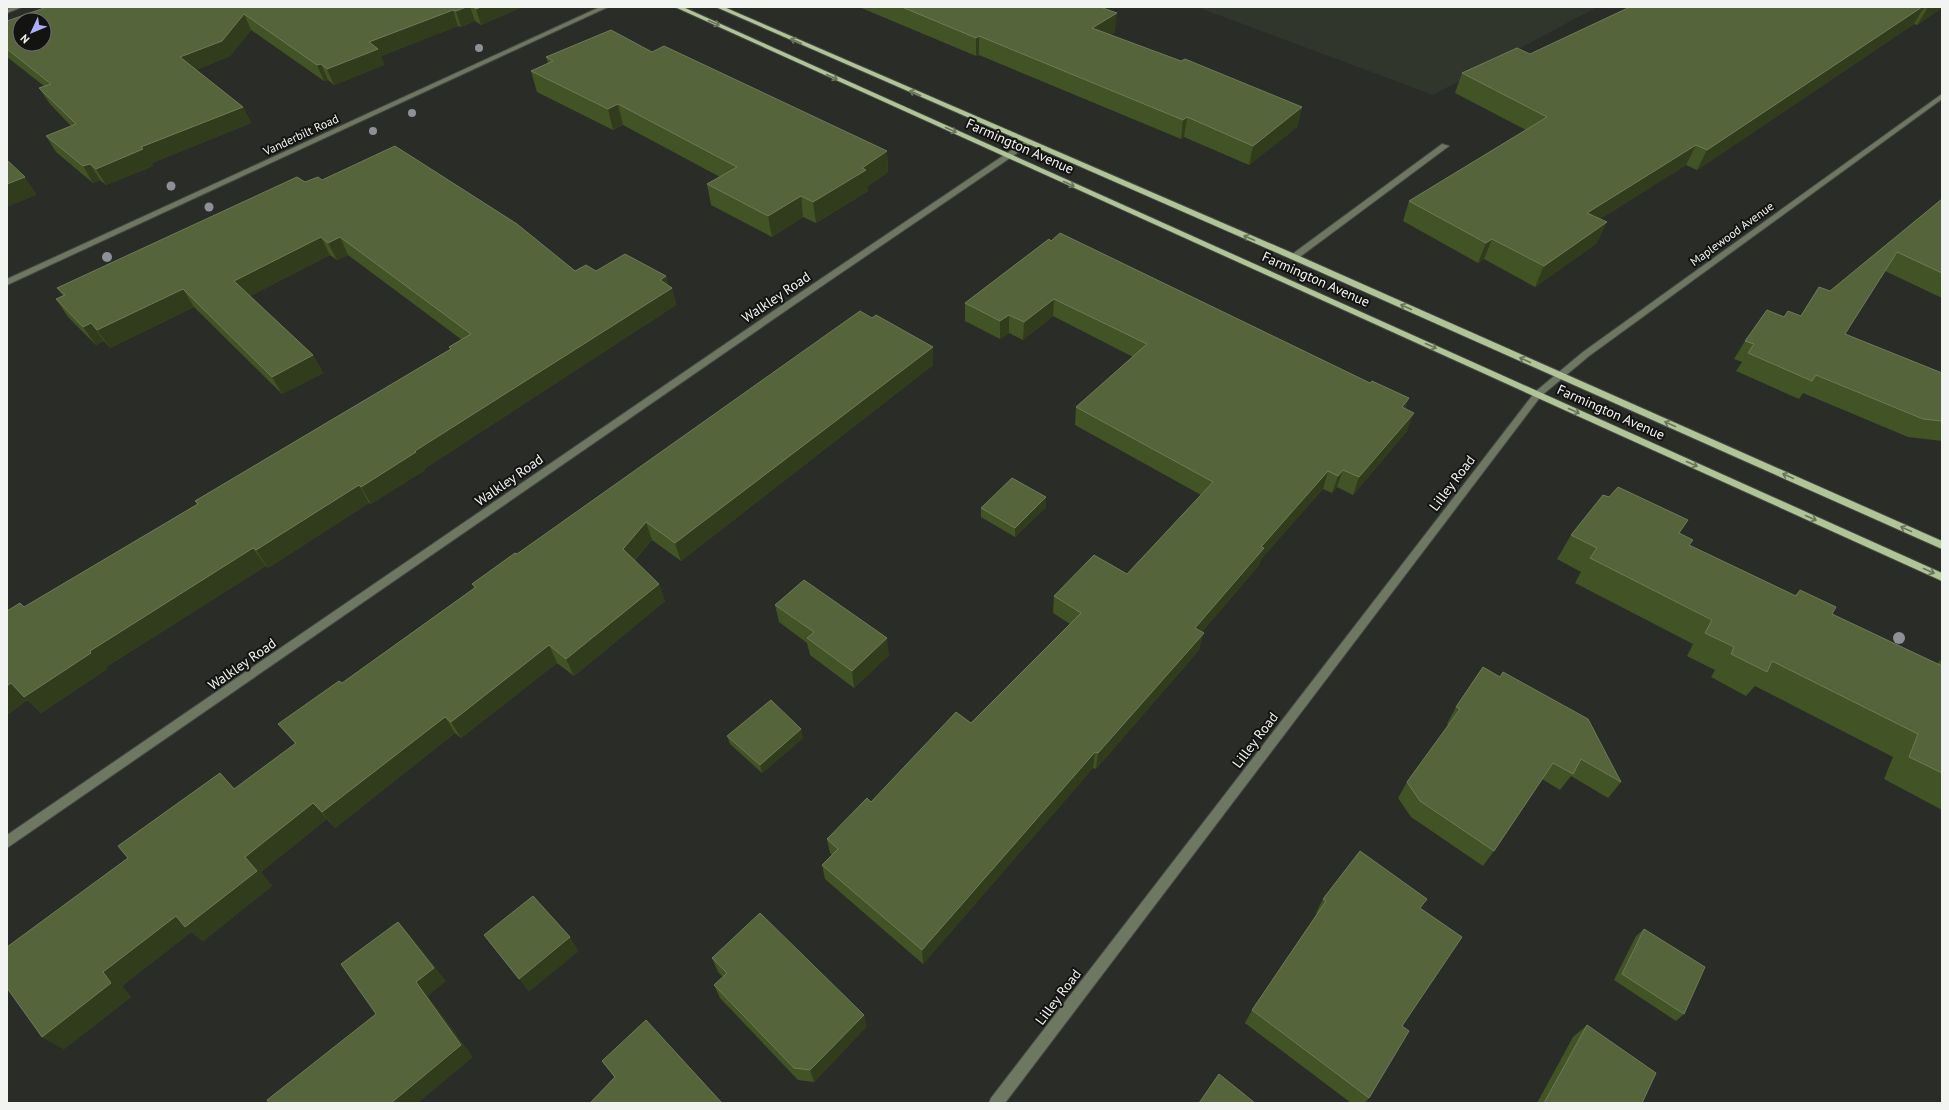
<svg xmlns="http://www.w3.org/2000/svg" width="1949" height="1110" font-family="'PT Sans',sans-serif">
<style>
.built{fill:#31362c}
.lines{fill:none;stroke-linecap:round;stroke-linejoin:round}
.minor-casing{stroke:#464844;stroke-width:2}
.major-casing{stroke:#464844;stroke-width:2}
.minor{fill:#6e7762;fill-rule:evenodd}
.major{fill:#b0c497;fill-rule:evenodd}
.tree{fill:#8e9097}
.wall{fill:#425325}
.shaded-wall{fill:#313c1d}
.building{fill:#55643b;stroke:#6e7b58;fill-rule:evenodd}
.oneway{stroke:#69755b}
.labels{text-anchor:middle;stroke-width:4;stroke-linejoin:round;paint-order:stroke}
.far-street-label{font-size:12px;fill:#f2f4f1;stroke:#131412}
.street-label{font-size:14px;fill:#f2f4f1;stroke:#131412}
</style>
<rect width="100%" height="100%" fill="#2a2c28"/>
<path class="built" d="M1197,7H1597L1433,95Z"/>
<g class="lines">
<g class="minor-casing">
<path id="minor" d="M13,7H22L7,13V9Z
M600,7H608L7,285V279Z
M1942,94V99L1589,356L1541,396L1005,1103H989L991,1098L1535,392L1583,352Z
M1025,141L1032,143L794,305L7,848V835L788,301Z
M1442,144L1449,146L1297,259H1291V255Z"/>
</g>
<g class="major-casing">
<path id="major" d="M675,7H683L1942,573V581Z
M716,7H724L1297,255L1942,541V549L1291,259Z"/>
</g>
<use href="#minor" class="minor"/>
<use href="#major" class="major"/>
</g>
<g class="tree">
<circle cx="479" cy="48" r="4"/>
<circle cx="412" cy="113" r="4"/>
<circle cx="373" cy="131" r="4"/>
<circle cx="171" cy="186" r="4.5"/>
<circle cx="209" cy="207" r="4.5"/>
<circle cx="107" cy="257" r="5"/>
<circle cx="1899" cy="638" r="6"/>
</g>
<path class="wall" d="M47,7H522L481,25L475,21L461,27L458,26L381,56L384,65L334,85L328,80L324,81L251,30L230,56L196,70L243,107L251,123L152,163L153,166L106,185L100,180L93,183L56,152L46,136L71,126L50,104L39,88L44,86L7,57V21Z
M859,7H1100L1115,32L1110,35L1302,107L1297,127L1249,165L1184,137L1181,139L979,55L976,56Z
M1630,7H1942V8L1917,25L1914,24L1697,170L1686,165L1600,219L1597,243L1535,287L1484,259L1478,263L1403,221L1409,201L1526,130L1455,93L1462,73L1530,54Z
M652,52L887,151L888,172L868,186V191L816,223L803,217L772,237L711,205L707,184L720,177L623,125L613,130L537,92L531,71L548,63L546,57Z
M322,180L575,271H596L666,276L668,285L672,288L676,305L424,469L425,470L371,504L369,503L268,568L266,566L106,667L107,669L41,713L27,700L7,715V611L24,607L197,504L195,501L450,349L462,340L348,255L337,260L330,255L250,296L313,355L323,373L282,394L194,307L110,348L104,341L96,345L68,317L56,299L63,296L57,288L305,182Z
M1942,199V298L1885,271L1845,334L1942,373V441L1908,437L1803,393L1799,399L1736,371L1742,362L1734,359L1745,341L1784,317L1800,316L1819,287L1830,291Z
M1049,239L1370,383L1409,398L1405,409L1407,431L1353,495L1337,487L1332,493L1323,489L1261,559L1259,565L1202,632L1199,650L1096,769L1093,768L923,964L825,879L822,865L832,855L830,853L827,839L871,802L971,723L1070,624L1053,613L1054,596L1127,574L1201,495L1075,425L1076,407L1133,357L1053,316L1023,340L1009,333L1000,339L965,321V303Z
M872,318L933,347V365L681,561L652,540L635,560L665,601L574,676L557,663L461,738L455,733L335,828L327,819L261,872L272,886L203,941L191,932L122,986L131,997L64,1049L42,1037L128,858L220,773L235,789L295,744L278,724L342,683L474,588L472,584Z
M1046,497V507L1015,537L981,517V508Z
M1609,497L1679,533L1689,545L1794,596L1800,590L1832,614L1937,664L1942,659V810L1884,779L1893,757L1755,686L1746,696L1711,677L1715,670L1687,656L1693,644L1575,583L1581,572L1557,559L1571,535Z
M775,605L889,655L854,688L810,655L807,643L779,622Z
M1483,667L1621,782L1608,798L1571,776L1560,790L1542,779L1494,851L1483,866L1411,817L1398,798L1407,782L1449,725L1447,724L1456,707Z
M801,729L803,738L762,773L730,744L727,736Z
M1323,899L1420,908L1402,1026L1369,1098L1365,1103H1351L1245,1023L1252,1010L1317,914L1316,913Z
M1644,929L1684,1014L1676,1021L1614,980L1636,936Z
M712,958L864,1015L866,1027L814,1082L798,1080L720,998L714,985L723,977L718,972Z
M1587,1025L1642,1103H1537L1573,1037Z
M602,1061L722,1103L615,1078Z"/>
<path class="shaded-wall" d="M466,7H470L475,21L461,27L456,11Z
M481,7H522L481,25L476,9Z
M1922,7H1924L1914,24L1697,170L1707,150Z
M1928,7H1942V8L1917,25Z
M453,10L458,26L381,56L384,65L334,85L327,69L369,42Z
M1117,13L1115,32L1090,46L1092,28Z
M244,14L251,30L230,56L189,73L180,57Z
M979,36V55L976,56V38Z
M321,64L328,80L324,81L317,65Z
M618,104L623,125L613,130L608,109Z
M243,107L251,123L152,163L153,166L106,185L96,169L141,147Z
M1302,107L1297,127L1249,165L1253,146Z
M1187,117L1184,137L1181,139L1183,120Z
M1696,145L1686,165L1578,233L1587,213Z
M887,151L888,172L868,186V191L816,223L813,202L862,168Z
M90,164L100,180L93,183L83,166Z
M25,177L37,195L7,207V184Z
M801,196L803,217L772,237L768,216Z
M1607,222L1597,243L1535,287L1544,266Z
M321,237L330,255L244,299L234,281Z
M340,237L348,255L337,260L328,243Z
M1492,239L1484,259L1478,263L1486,243Z
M666,276L669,289L672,288L676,305L424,469L425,470L371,504L361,487L415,451Z
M183,289L194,307L110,348L97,330Z
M1054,299L1053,316L1023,340L1024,322Z
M1009,315V333L1000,339V321Z
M91,323L104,341L96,345L83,327Z
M933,347V365L681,561L675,543Z
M313,355L323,373L282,394L272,377Z
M1409,398L1402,416V407Z
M1414,413L1407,431L1353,495L1359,477Z
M1343,470L1337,487L1332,493L1338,476Z
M1328,471L1323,489L1261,559L1259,565L1191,645L1195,628L1261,547Z
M359,485L369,503L268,568L256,550Z
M1046,497V507L1015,537V528Z
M646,522L652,540L629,566L623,549Z
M253,548L266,566L106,667L107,669L41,713L27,700L7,715V686L11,683L90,651Z
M659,584L665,601L574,676L566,659Z
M1204,633L1199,650L1096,769L1098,753Z
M887,638L889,655L854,688L852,671Z
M549,645L557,663L461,738L451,722Z
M445,717L455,733L335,828L322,812Z
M801,729L803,738L762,773L760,765Z
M1095,752L1093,768L923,964L922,950Z
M313,803L327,819L261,872L272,886L203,941L191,932L122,986L131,997L64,1049L42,1037L103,972L245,857Z
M398,922L411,936L446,981L428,996L473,1057L418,1103H391L416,982Z
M570,937L579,951L529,992L519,979Z
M864,1015L866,1027L814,1082L810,1070Z"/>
<path class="building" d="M47,7H466L456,11L453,10L369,42L378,49L327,69L321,64L317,65L244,14L222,41L180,57L243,107L141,147L143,149L96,169L90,164L83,166L46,136L76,124L39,88L51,84L7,49V21ZM20,20H44V44H20Z
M473,7H481L476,9Z
M902,7H1100L1117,13L1092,28L1181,61L1185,59L1302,107L1253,146L1187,117L1183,120L979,36L976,38Z
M1630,7H1922L1707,150L1696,145L1587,213L1607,222L1544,266L1492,239L1486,243L1409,201L1547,117L1462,73L1517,48L1530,54Z
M611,30L652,52L664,46L887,151L862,168L866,170L813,202L801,196L768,216L707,184L737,167L618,104L608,109L531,71L553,61L546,57Z
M395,146L517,224L575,271L586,265L596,271L625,254L666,276L660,280L672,288L415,451L416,452L361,487L359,485L256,550L253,548L90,651L91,653L24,697L11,683L7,686V611L20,603L24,607L198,504L195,501L451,349L449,347L471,334L340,237L328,243L321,237L234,281L313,355L272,377L183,289L97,330L91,323L83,327L56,299L65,295L57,288L297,177L305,182L318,177L322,180Z
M7,160L25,177L7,184Z
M1942,199V273L1897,252L1845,334L1942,373V421L1923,419L1816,375L1812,381L1748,353L1754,344L1745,341L1767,310L1784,317L1788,311L1801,316L1819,287L1830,291Z
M1060,233L1370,383L1372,381L1409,398L1402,407L1414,413L1359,477L1343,470L1338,476L1328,471L1261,547L1264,548L1195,628L1204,633L1098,753L1095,752L922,950L822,865L838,849L827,839L867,798L871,802L956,712L971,723L1081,613L1054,596L1094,555L1127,574L1213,482L1076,407L1147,344L1054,299L1024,322L1009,315L1000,321L965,303L1049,239L1051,241Z
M860,311L872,318L876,315L933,347L675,543L646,522L623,549L659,584L566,659L549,645L451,722L445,717L322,812L313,803L245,857L257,871L185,927L176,916L103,972L111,983L42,1037L7,988V947L128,858L118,846L220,773L234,789L296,743L278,724L339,681L342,683L476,587L472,584L515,553L517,554Z
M1012,478L1046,497L1015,528L981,508Z
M1618,487L1688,520L1679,533L1693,540L1689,545L1796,596L1800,590L1836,607L1832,614L1942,666V773L1909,757L1918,734L1772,661L1767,672L1731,654L1734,647L1705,633L1712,620L1590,558L1597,548L1571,535L1603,495L1609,497Z
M804,580L887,638L852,671L807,638L814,632L775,605Z
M1483,667L1500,677L1503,672L1588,719L1621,782L1581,759L1573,774L1553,763L1494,851L1420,801L1407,782L1460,709L1456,707Z
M771,700L801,729L760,765L727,736Z
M1360,851L1427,899L1420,908L1462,937L1402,1026L1409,1031L1369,1098L1252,1010L1326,901L1323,899Z
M533,896L570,937L519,979L484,935Z
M760,913L864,1015L810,1070L794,1068L714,985L727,973L712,958Z
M398,922L434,968L416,982L461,1045L391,1103H269L267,1100L376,1014L341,964Z
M1644,929L1705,967L1684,1014L1622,974Z
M646,1020L722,1103H590L615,1077L602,1061Z
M1587,1025L1656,1073L1642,1103H1544Z
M1219,1074L1255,1103H1199Z"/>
<defs><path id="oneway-shaft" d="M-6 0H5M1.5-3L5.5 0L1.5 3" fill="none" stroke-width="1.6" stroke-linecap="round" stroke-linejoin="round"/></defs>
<g class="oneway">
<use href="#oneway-shaft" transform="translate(714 23) rotate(24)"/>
<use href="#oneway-shaft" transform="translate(796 41) rotate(-156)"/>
<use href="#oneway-shaft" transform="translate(832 77) rotate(24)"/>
<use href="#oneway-shaft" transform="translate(915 93) rotate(-156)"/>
<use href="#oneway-shaft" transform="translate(951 130) rotate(24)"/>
<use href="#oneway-shaft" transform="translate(1069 184) rotate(24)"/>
<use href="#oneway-shaft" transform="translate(1249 238) rotate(-157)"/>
<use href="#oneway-shaft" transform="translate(1406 307) rotate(-156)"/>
<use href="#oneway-shaft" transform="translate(1431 346) rotate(24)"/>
<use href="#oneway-shaft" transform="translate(1525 360) rotate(-156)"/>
<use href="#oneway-shaft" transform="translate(1574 411) rotate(24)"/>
<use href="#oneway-shaft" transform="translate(1670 424) rotate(-156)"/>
<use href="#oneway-shaft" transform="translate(1692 464) rotate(24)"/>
<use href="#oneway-shaft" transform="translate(1788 476) rotate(-156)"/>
<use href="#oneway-shaft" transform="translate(1811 518) rotate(24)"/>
<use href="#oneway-shaft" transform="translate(1906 529) rotate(-156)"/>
<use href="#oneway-shaft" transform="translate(1929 571) rotate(24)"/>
</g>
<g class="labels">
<g class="far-street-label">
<text transform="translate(301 135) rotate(-25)" y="4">Vanderbilt Road</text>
<text transform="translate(1732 234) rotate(-36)" y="4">Maplewood Avenue</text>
</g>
<g class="street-label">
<text transform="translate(1020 146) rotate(24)" y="5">Farmington Avenue</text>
<text transform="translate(1316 279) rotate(24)" y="5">Farmington Avenue</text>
<text transform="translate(776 297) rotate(-34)" y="5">Walkley Road</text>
<text transform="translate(1611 412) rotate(24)" y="5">Farmington Avenue</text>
<text transform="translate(509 480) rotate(-35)" y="5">Walkley Road</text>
<text transform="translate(1452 483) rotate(-53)" y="5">Lilley Road</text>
<text transform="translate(242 664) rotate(-35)" y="5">Walkley Road</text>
<text transform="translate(1255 740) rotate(-53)" y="5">Lilley Road</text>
<text transform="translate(1058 997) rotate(-53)" y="5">Lilley Road</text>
</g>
</g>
<rect width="1949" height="1110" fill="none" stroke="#f2f4f1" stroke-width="16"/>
<g transform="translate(32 32) rotate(226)"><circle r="19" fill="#131412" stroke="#6c6e6b"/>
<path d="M0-3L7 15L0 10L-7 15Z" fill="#adaffb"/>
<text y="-6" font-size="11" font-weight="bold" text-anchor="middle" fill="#f2f4f1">N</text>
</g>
</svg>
